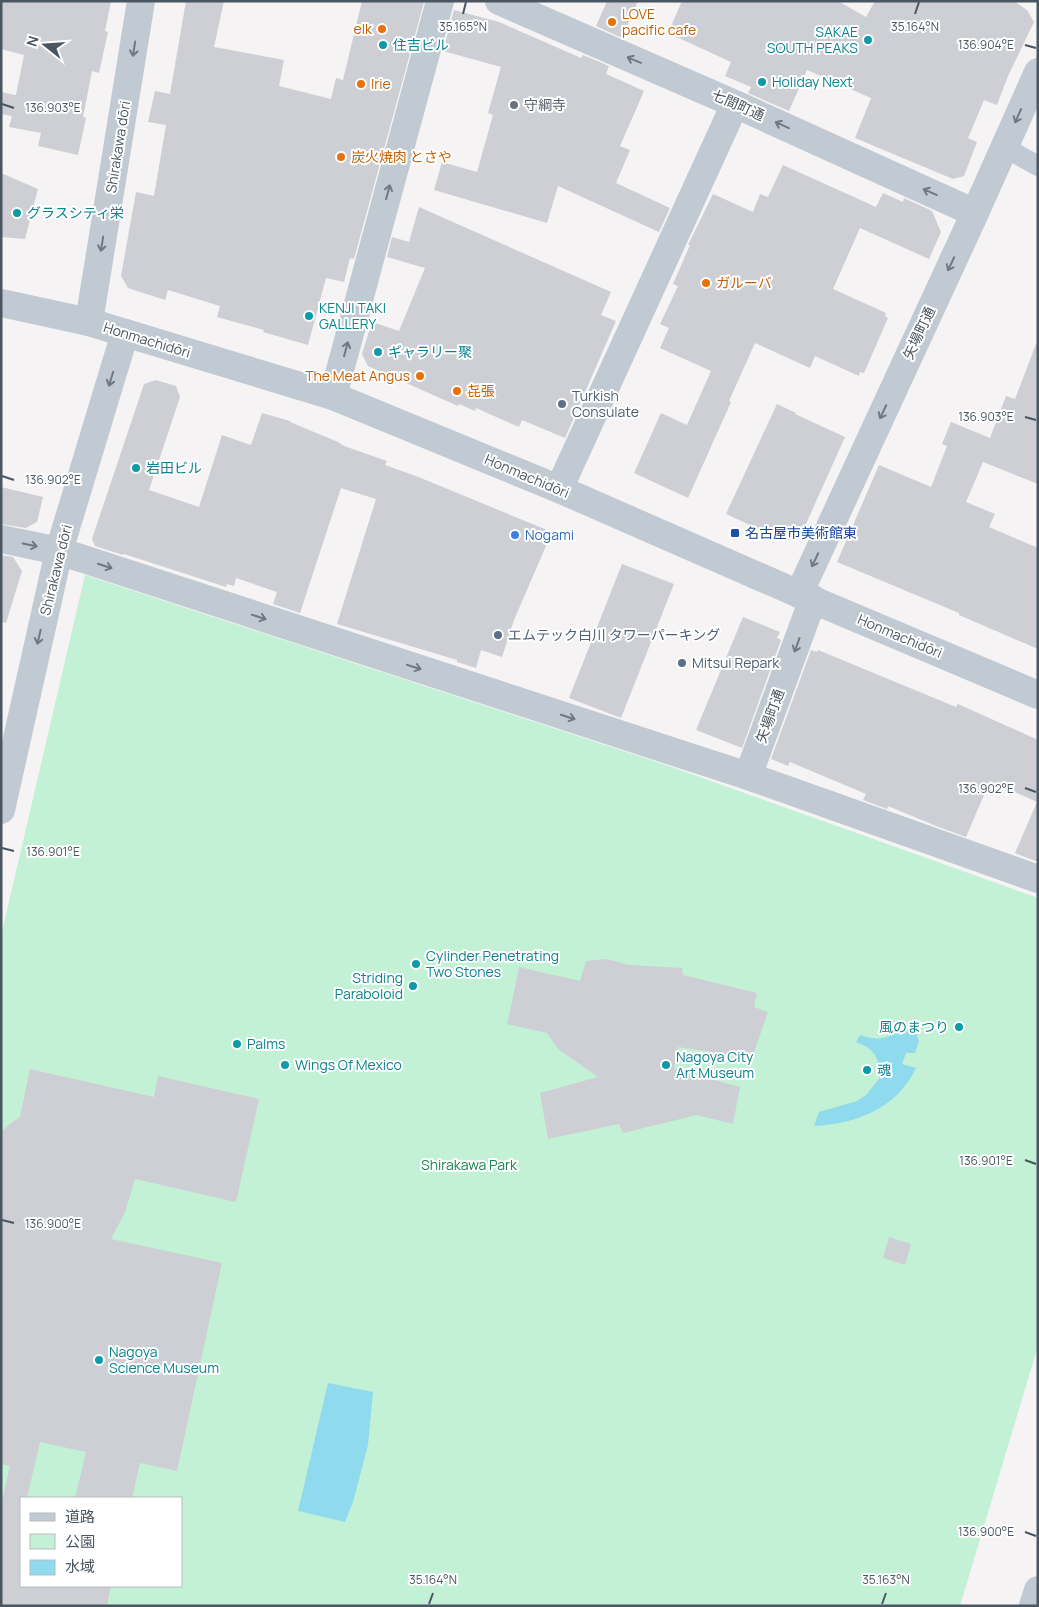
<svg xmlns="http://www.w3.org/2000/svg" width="1039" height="1607" font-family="Manrope,'Noto Sans JP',sans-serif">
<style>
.green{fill:#c3f1d5;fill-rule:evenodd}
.water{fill:#90daee}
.building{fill:#cdcfd5}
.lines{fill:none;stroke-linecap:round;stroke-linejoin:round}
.pedestrian{stroke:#c1cad2;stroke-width:20}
.minor{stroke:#c1cad2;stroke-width:28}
.tertiary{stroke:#c1cad2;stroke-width:28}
.oneway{stroke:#6e7983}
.ticks{fill:none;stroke:#4a5661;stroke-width:2}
.food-dot{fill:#e8710a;stroke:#fff;stroke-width:2}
.culture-dot{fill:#0f9aa8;stroke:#fff;stroke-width:2}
.worship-dot{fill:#6b7280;stroke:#fff;stroke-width:2}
.service-dot{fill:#5c6f8a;stroke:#fff;stroke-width:2}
.transit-dot{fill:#1a4fb4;stroke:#fff;stroke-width:2}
.shop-dot{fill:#3f7fe0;stroke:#fff;stroke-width:2}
.labels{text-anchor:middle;stroke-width:4;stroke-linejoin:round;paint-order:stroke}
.food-label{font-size:14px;fill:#c56008;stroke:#fff;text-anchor:start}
.culture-label{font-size:14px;fill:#0d838f;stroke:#fff;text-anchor:start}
.worship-label{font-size:14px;fill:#5b616d;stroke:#fff;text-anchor:start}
.street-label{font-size:14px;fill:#4a5661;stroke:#fff}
.service-label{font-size:14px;fill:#4e5e75;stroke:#fff;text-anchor:start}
.transit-label{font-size:14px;fill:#164399;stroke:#fff;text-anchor:start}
.shop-label{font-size:14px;fill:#366cbe;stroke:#fff;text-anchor:start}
.park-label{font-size:14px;fill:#17864f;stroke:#fff}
.ticks-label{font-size:12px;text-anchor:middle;fill:#4a5661;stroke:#fff;stroke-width:4;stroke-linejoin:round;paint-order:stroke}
</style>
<rect width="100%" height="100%" fill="#f5f3f3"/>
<path class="green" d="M85,575L669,766L1038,898V1346L960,1606H1V936ZM21,1498H181V1586H21Z"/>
<path class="water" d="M907,1029L916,1033L919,1041L915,1053H906L902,1064L916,1068C897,1108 857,1124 814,1126L819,1112L857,1101L866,1095L879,1079C879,1058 877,1050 856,1042L860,1035C872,1039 881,1040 892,1035C899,1032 900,1030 907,1029Z
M328,1383L373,1392L368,1445L353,1502L345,1522L298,1511Z"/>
<path class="building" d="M1,1H111L105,31L108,32L99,73L92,71L83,117L86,118L78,155L38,146L41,133L9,127L12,116L1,114V92L16,95L24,55L1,49Z
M186,1H224L214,47L284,60L279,86L331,99L336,78L343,80L362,1L424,2L354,259L350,258L344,282L326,278L308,345L263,332L264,330L217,317L220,306L168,290L165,300L128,288L121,276L136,192L154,196L166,125L148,122L155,91L170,94Z
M607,1H638L622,38L596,26Z
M682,1H838L866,17L875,1H1014L1027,10L1034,22L1008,76L997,105L984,100L968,138L977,142L964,176L953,179L855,138L871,98L807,70L789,111L748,93L751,87L725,76L731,62L668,33Z
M454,10L499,22L581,58L583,55L609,66L606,74L644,91L620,146L630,150L616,183L670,208L659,232L558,186L547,223L434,190L442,162L477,172L493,115L488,113L501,67L443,51Z
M783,165L876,207L883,193L903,202L904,198L932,211L941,232L929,259L860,228L833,289L886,313L885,316L888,318L864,373L860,372L859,376L815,356L810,368L755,343L729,401L731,402L688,498L634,473L661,413L687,425L711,371L660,348L669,328L660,324L678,286L673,284L690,245H688L713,194L753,212L760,194L768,197Z
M1,173L38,189L25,239L1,237Z
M419,207L611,292L601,315L616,321L565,438L522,420L519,427L476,408L475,411L459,404L458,406L368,366L362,354L372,322L399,331L425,268L387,257L392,237L409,242Z
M1036,344H1038V484L983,462L966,502L995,514L989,527L1038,548V649L959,615V613L837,562L879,465L931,487L947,446L942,444L951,422L990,438L1006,396L1015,399Z
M156,380L176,386L180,397L149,490L199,507L222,435L251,445L262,413L290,421V422L338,442L344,446L387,461L385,465L416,476L552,532L514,620L502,657L481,650L476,668L457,662V660L337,624L376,499L341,488L300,613L273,604L277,592L236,578L234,586L227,584L226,587L124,554L123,555L95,546L92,539L144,384Z
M777,404L796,413L795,414L845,437L801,535L789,540L764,529L763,531L726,514Z
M1,487L43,497L37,522L26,528L1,524Z
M1,555L13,557L22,571L6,623L1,622Z
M622,564L674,584L621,718L569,698Z
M743,617L780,632L777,638L781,640L742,748L696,730Z
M811,650L817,652L818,650L956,707L958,704L1038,740V862L1015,853L1037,802L990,781L966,837L936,826L888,806L887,809L863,800L866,794L790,762L788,766L771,759Z
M606,959L630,965L682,968L683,975L757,993L754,1007L768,1012L752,1058L678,1047L674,1069L740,1087L733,1124L697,1115L623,1133L619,1124L548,1139L540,1093L598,1077L558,1049L547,1033L507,1024L512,1002L519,967L580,981L586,961Z
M30,1069L154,1097L158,1076L259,1099L236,1202L135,1179L125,1212L111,1239L222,1263L177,1471L140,1463L132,1498H75L86,1452L40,1442L27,1498H21V1586H111L107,1606H1V1505L10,1466L1,1464V1132L10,1124L20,1117Z
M889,1237L911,1244L905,1265L883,1258Z"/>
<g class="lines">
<path class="pedestrian" d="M1004,147L1038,166"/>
<path class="minor" d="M499,1L735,104L975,213
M89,322L141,1
M333,396L440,1
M559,489L735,104
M1,539L59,551L748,776L1038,879
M799,594L975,213L1038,72
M748,776L813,599
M1,810L59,551L125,333"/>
<path class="tertiary" d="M1,303L89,322L333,396L559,489L799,594L1038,695
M1033,1606L1038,1590"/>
</g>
<defs><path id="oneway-shaft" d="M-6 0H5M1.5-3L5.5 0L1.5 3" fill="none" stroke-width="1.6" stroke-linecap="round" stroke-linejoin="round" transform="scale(1.25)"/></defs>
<g class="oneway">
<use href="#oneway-shaft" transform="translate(134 49) rotate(99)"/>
<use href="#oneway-shaft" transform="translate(634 60) rotate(-157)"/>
<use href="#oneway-shaft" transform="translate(1018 116) rotate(114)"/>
<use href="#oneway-shaft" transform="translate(782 125) rotate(-156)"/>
<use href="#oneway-shaft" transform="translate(388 192) rotate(-75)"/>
<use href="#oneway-shaft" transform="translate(930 192) rotate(-156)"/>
<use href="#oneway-shaft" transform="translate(102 244) rotate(99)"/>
<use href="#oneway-shaft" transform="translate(951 264) rotate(115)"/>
<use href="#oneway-shaft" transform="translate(346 349) rotate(-75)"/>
<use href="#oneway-shaft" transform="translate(111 379) rotate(107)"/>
<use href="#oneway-shaft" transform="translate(883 412) rotate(115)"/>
<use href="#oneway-shaft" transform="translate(30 545) rotate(12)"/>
<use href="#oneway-shaft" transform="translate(815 560) rotate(115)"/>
<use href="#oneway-shaft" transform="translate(105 566) rotate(18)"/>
<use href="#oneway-shaft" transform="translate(259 617) rotate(18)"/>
<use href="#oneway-shaft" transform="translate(39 637) rotate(103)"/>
<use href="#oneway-shaft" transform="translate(797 645) rotate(110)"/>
<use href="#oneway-shaft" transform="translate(414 667) rotate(18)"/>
<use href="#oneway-shaft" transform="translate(568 717) rotate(18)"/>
</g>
<path class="ticks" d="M463,14L466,2M915,14L919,2M1025,45L1036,48M2,104L14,108M1025,417L1036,420M2,476L14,480M1025,788L1036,792M2,848L14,851M1025,1160L1036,1164M2,1220L14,1223M1025,1532L1036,1536M429,1604L433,1593M882,1604L886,1593"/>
<g class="food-dot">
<circle cx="612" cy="22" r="5"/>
<circle cx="382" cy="29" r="5"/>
<circle cx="361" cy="84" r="5"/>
<circle cx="341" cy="157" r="5"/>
<circle cx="706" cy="283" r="5"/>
<circle cx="420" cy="376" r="5"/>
<circle cx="457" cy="391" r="5"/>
</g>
<g class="culture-dot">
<circle cx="868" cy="40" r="5"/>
<circle cx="383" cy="45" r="5"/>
<circle cx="762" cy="82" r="5"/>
<circle cx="17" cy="213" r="5"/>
<circle cx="309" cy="316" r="5"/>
<circle cx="378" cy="352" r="5"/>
<circle cx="136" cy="468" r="5"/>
<circle cx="416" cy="964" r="5"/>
<circle cx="413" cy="986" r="5"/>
<circle cx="959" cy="1027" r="5"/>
<circle cx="237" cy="1044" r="5"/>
<circle cx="285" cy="1065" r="5"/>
<circle cx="666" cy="1065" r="5"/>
<circle cx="867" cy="1070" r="5"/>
<circle cx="99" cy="1360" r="5"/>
</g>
<circle class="worship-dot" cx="514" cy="105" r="5"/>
<g class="service-dot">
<circle cx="562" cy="404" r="5"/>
<circle cx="498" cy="635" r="5"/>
<circle cx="682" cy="663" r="5"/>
</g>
<rect class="transit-dot" x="730" y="528" width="10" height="10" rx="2.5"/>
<circle class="shop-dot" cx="515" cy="535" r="5"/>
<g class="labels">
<g class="food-label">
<text x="622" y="19">LOVE<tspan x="622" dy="16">pacific cafe</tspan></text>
<text x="372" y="34" text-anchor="end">elk</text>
<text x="371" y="89">Irie</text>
<text x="351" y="162">炭火焼肉 とさや</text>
<text x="716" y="288">ガルーバ</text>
<text x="410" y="381" text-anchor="end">The Meat Angus</text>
<text x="467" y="396">㐂張</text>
</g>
<g class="culture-label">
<text x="858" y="37" text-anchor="end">SAKAE<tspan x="858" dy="16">SOUTH PEAKS</tspan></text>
<text x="393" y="50">住吉ビル</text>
<text x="772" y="87">Holiday Next</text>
<text x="27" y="218">グラスシティ栄</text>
<text x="319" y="313">KENJI TAKI<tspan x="319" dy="16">GALLERY</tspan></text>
<text x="388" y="357">ギャラリー聚</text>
<text x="146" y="473">岩田ビル</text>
<text x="426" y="961">Cylinder Penetrating<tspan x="426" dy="16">Two Stones</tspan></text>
<text x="403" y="983" text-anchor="end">Striding<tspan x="403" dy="16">Paraboloid</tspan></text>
<text x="949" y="1032" text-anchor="end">風のまつり</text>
<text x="247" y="1049">Palms</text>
<text x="676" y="1062">Nagoya City<tspan x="676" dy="16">Art Museum</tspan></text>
<text x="295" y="1070">Wings Of Mexico</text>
<text x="877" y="1075">魂</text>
<text x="109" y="1357">Nagoya<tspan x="109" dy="16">Science Museum</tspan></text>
</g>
<g class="worship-label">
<text x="524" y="110">守綱寺</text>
</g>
<g class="street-label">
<text transform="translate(738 105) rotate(24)" y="5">七間町通</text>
<text transform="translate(118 147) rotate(-81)" y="5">Shirakawa dōri</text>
<text transform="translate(919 333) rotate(-65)" y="5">矢場町通</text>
<text transform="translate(147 340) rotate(17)" y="5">Honmachidōri</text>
<text transform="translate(527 476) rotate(23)" y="5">Honmachidōri</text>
<text transform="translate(56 570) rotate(-76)" y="5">Shirakawa dōri</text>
<text transform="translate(900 636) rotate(23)" y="5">Honmachidōri</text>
<text transform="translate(770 716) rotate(-70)" y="5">矢場町通</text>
</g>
<g class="service-label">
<text x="572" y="401">Turkish<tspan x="572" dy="16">Consulate</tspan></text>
<text x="508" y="640">エムテック白川 タワーパーキング</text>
<text x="692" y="668">Mitsui Repark</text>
</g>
<g class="transit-label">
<text x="745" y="538">名古屋市美術館東</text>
</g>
<g class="shop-label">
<text x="525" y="540">Nogami</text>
</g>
<g class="park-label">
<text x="469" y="1170">Shirakawa Park</text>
</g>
</g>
<g class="ticks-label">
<text x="463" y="31">35.165°N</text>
<text x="915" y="31">35.164°N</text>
<text x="986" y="49">136.904°E</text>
<text x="53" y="112">136.903°E</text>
<text x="986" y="421">136.903°E</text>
<text x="53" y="484">136.902°E</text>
<text x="986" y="793">136.902°E</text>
<text x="53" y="856">136.901°E</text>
<text x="986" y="1165">136.901°E</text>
<text x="53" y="1228">136.900°E</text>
<text x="986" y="1536">136.900°E</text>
<text x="433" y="1584">35.164°N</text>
<text x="886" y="1584">35.163°N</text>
</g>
<rect width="1039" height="1607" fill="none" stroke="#4a5661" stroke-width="5"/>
<rect x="20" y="1497" width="162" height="90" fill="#ffffff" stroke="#b7bbc0"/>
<rect x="30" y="1513" width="25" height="8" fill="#c1cad2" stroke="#b7bbc0"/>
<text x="65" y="1522" font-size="15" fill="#4a5661">道路</text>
<rect x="30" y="1534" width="25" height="15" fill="#c3f1d5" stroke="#b7bbc0"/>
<text x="65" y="1547" font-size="15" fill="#4a5661">公園</text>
<rect x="30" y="1560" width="25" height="15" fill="#90daee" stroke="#b7bbc0"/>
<text x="65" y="1572" font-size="15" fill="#4a5661">水域</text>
<g transform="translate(45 45) rotate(287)" stroke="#ffffff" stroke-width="4" paint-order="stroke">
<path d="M0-4L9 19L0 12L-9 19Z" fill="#4a5661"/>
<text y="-8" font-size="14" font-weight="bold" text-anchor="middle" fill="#4a5661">N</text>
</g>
</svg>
